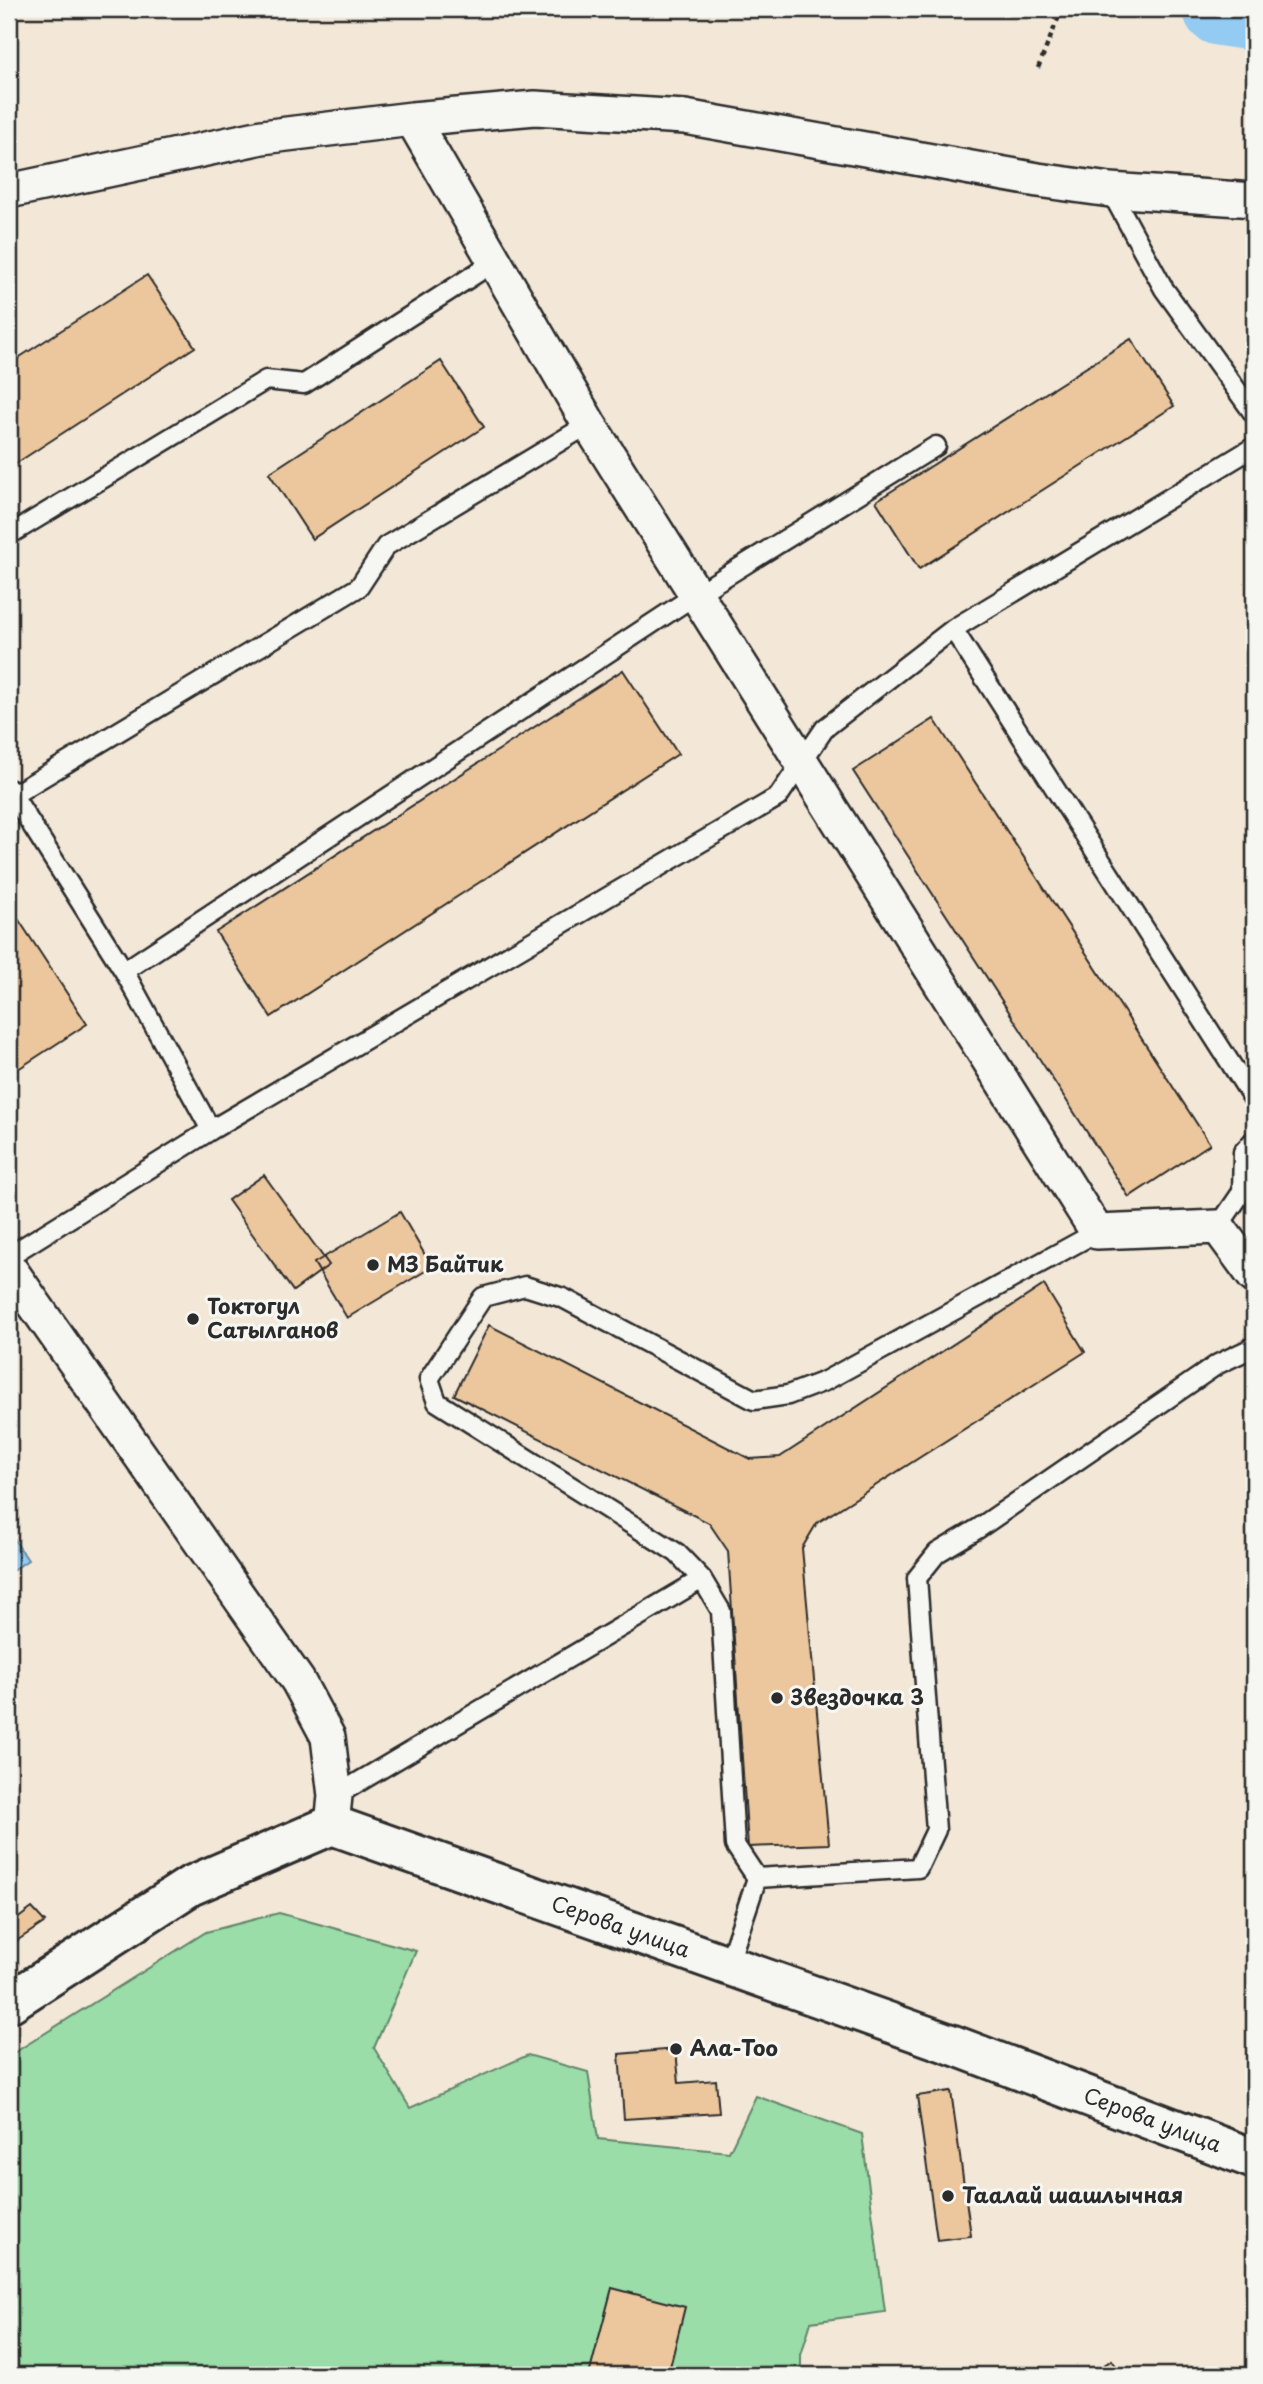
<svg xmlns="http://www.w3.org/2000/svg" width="1263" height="2384" font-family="'Playpen Sans',sans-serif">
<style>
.green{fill:#9adda8;stroke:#62846a;stroke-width:2}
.water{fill:#93cbf2;stroke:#698ba2;stroke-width:2}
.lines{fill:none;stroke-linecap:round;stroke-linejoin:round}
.river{stroke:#93cbf2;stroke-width:74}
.building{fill:#ecc79d;stroke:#2b2b2b;stroke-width:2}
.service-casing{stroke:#2b2b2b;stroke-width:23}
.minor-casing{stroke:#2b2b2b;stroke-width:38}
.secondary-casing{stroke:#2b2b2b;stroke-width:44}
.path{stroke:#2b2b2b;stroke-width:4.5;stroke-dasharray:5 5;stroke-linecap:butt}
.service{stroke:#f6f6f2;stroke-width:18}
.minor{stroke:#f6f6f2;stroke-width:33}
.secondary{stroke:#f6f6f2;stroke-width:38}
.poi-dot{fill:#2b2b2b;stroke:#f6f6f2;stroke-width:2.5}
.labels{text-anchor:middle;stroke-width:6;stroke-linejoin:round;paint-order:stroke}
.poi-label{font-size:21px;font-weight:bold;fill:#2b2b2b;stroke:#f6f6f2;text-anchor:start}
.street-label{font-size:21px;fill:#2b2b2b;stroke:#f6f6f2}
</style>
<rect width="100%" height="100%" fill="#f3e8d8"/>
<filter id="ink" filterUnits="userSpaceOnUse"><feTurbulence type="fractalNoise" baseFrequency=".0143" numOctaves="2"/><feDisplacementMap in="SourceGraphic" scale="14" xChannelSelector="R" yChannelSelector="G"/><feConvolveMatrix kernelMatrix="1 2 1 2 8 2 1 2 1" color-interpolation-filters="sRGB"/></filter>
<g filter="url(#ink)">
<path class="green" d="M279,1913L416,1951L374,2048L410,2108L528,2055L588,2072L598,2139L729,2152L756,2096L862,2134L885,2312L811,2322L801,2355V2375H9V2056L206,1932Z"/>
<path class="water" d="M9,1532L28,1560L9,1573Z"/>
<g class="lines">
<path class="river" d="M1220,9L1254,14"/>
</g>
<path class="building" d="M147,275L195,347L9,468V364Z
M1131,339L1174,406L919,569L876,501Z
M441,361L484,427L312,539L269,473Z
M623,670L678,754L271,1017L216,932Z
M934,719L1210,1144L1129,1197L853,771Z
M9,905L87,1024L9,1075Z
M264,1175L329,1265L293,1291L228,1200Z
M400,1212L432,1267L347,1318L314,1263Z
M1044,1285L1085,1352L817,1523L802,1548L829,1844L748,1847L728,1551L709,1523L454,1395L489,1325L750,1459L780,1457Z
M32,1908L45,1922L15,1942L9,1934V1925Z
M676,2049L679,2083L716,2080L719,2113L624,2119L619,2054Z
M951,2091L971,2236L937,2240L917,2096Z
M612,2288L685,2307L668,2375H589Z
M1112,2360L1122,2375H1089Z"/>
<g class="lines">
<g class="service-casing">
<path id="service" d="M1110,190L1164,289L1254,414
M9,535L266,380L304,384L494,262
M953,629L1254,1100
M9,789L124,971
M13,795L359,587L386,546L589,424
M211,1130L124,971L697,594L936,446
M1218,1227L1242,1192L1243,1152L1254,1140
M9,1256L211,1130L778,797L825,728L953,629L1254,447
M335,1796L702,1579
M757,1878L918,1868L936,1830L917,1578L937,1553L979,1528L1218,1364L1254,1347
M728,1965L757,1878L735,1845L721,1611L702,1579L677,1553L437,1402L429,1379L483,1297L525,1286L563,1298L754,1400L788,1395L825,1381L1097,1232"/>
</g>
<g class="minor-casing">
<path id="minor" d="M412,119L589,424L1097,1232L1218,1227L1254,1276
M9,191L262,137L412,119L535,108L685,117L1038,180L1110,190L1254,200
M9,1268L298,1681L328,1737L335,1796L332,1825"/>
</g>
<g class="secondary-casing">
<g id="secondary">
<path id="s1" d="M9,2003L190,1886L332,1825L953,2045L1254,2159"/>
</g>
</g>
<path class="path" d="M1038,68L1062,9"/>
<use href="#service" class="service"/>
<use href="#minor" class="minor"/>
<use href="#secondary" class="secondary"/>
</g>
</g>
<g class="poi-dot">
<circle cx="373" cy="1265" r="7"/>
<circle cx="193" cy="1319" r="7"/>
<circle cx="777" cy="1698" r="7"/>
<circle cx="676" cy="2049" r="7"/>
<circle cx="948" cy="2196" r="7"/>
</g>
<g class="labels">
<g class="poi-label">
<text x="387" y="1272">МЗ Байтик</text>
<text x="207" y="1314">Токтогул<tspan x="207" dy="24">Сатылганов</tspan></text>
<text x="791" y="1705">Звездочка 3</text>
<text x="690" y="2056">Ала-Тоо</text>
<text x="962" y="2203">Таалай шашлычная</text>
</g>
<g class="street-label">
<text dy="7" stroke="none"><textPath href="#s1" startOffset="676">Серова улица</textPath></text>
<text dy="7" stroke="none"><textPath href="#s1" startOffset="1242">Серова улица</textPath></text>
</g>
</g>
<rect width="1263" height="2384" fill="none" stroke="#f6f6f2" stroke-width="35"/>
<rect x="18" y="18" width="1228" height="2349" fill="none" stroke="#2b2b2b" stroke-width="2.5" filter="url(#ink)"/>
</svg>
